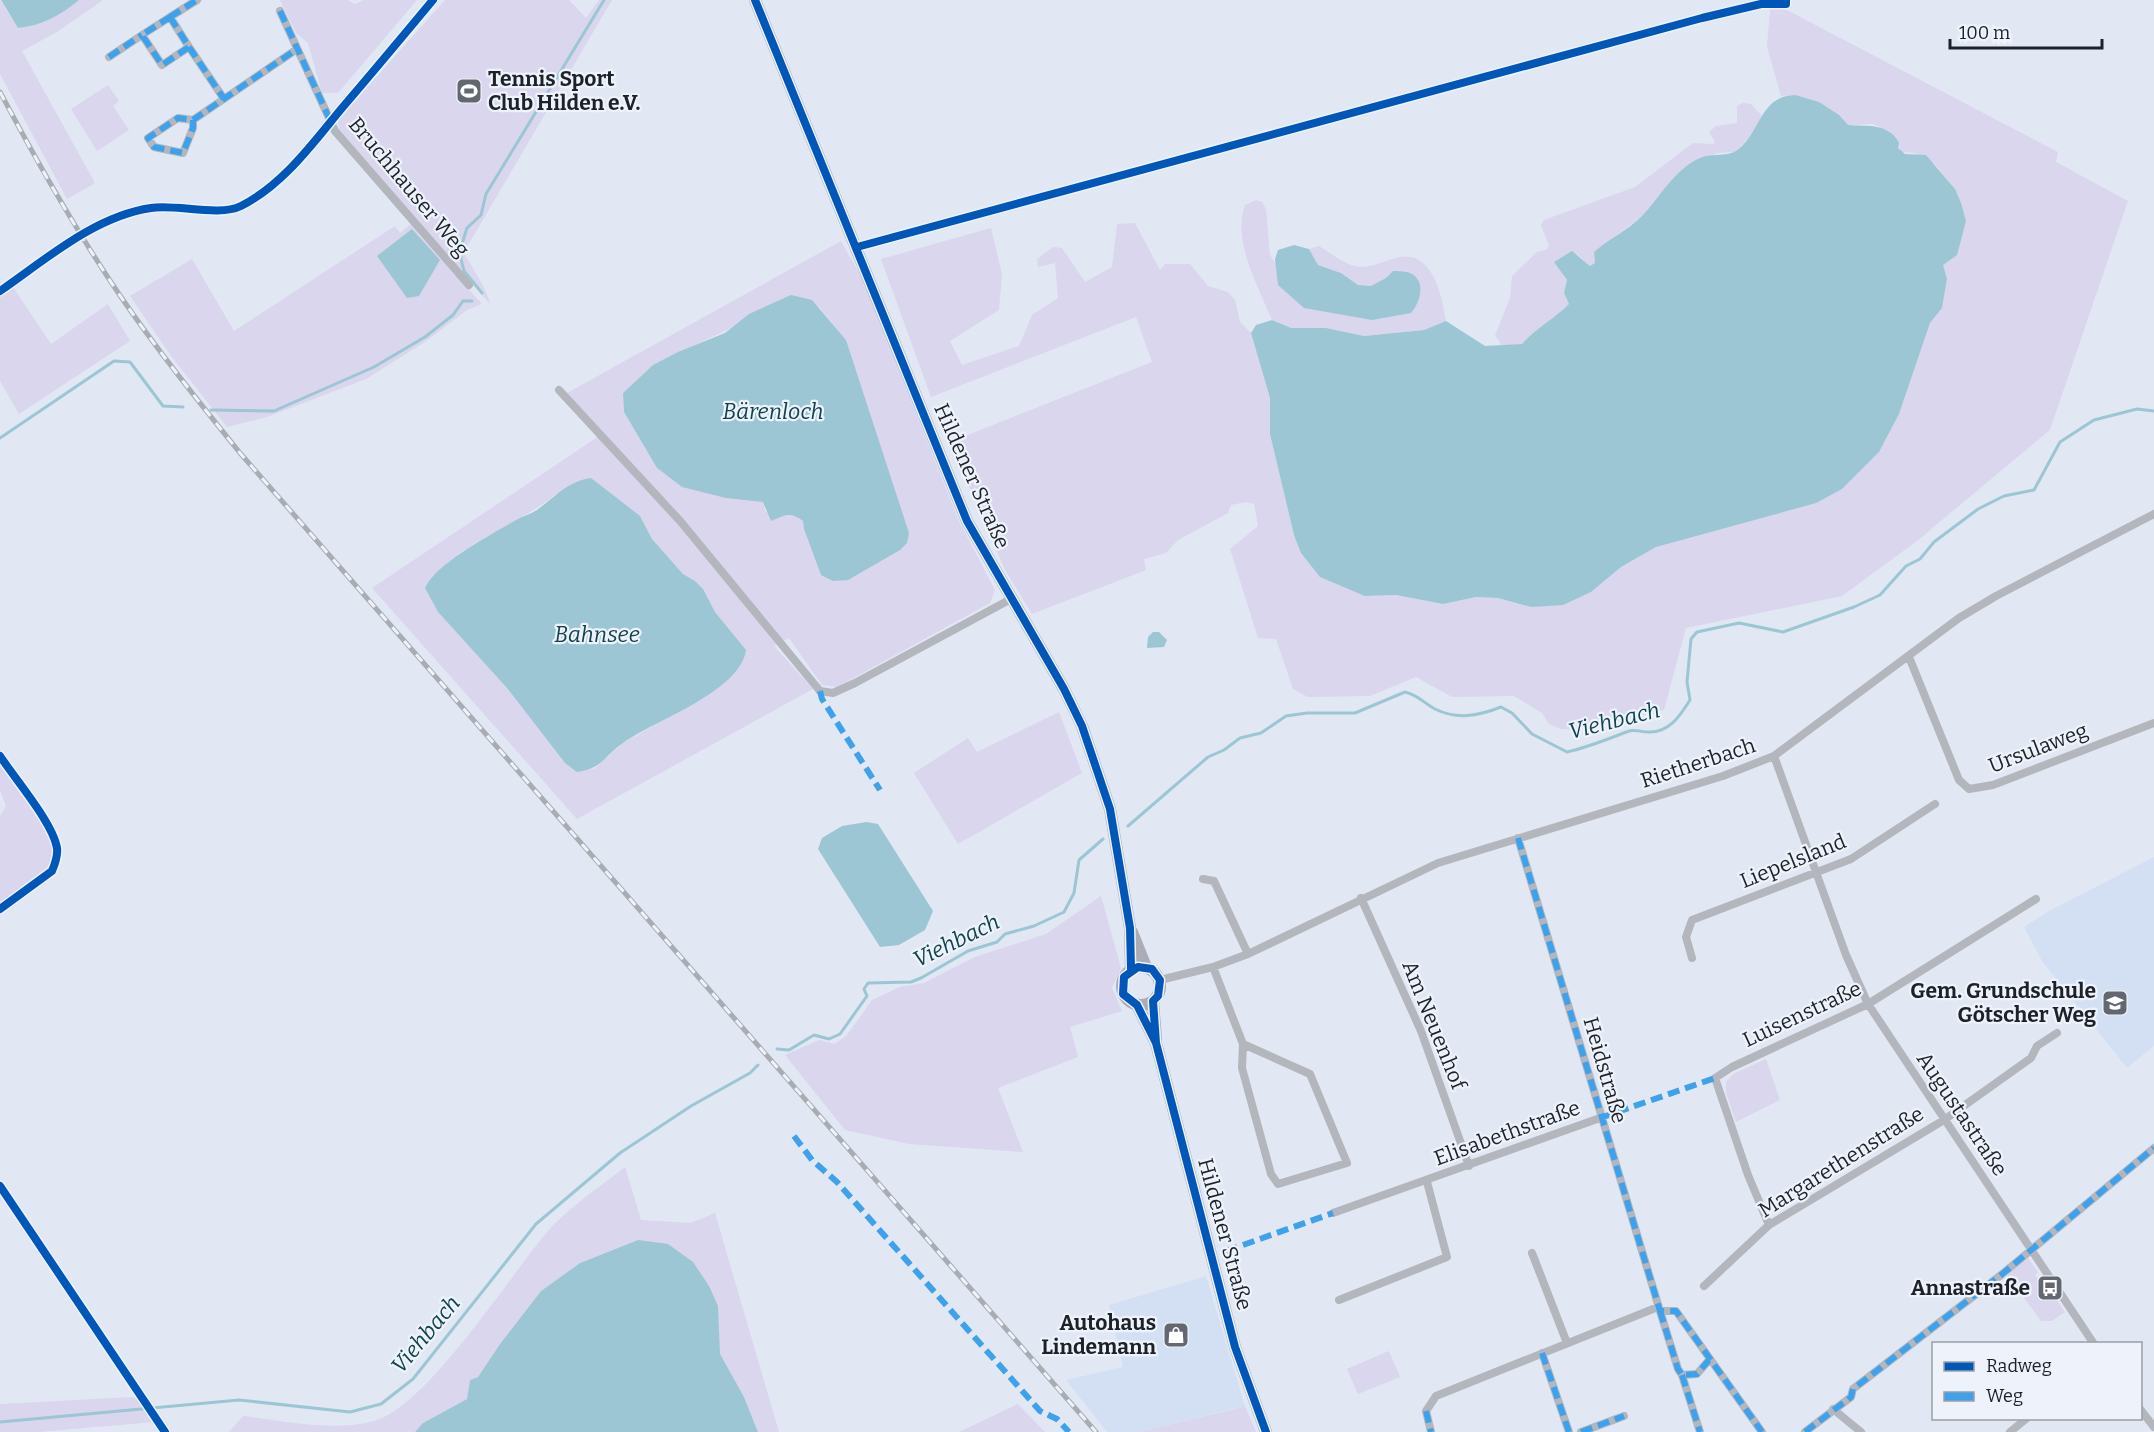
<svg xmlns="http://www.w3.org/2000/svg" width="2154" height="1432" font-family="Bitter,serif">
<style>
.built{fill:#d3e0f4}
.green{fill:#d9d6ee;fill-rule:evenodd}
.water{fill:#9cc6d4}
.lines{fill:none;stroke-linecap:round;stroke-linejoin:round}
.stream{stroke:#9cc6d4;stroke-width:3}
.street{stroke:#b4b6bd;stroke-width:8}
.secondary{stroke:#abacb6;stroke-width:12}
.rail-casing{stroke:#a9acb3;stroke-width:5}
.rail{stroke:#eef3fb;stroke-width:3;stroke-dasharray:9;stroke-linecap:butt}
.quiet{stroke:#3da2eb;stroke-width:6;stroke-dasharray:12 6;stroke-linecap:butt}
.cycleway-casing{stroke:#eef3fb;stroke-width:11}
.cycleway{stroke:#0057b8;stroke-width:8}
.labels{text-anchor:middle;stroke-width:4.5;stroke-linejoin:round;paint-order:stroke}
.poi-label{font-size:21px;font-weight:bold;fill:#1d2229;stroke:#eef3fb;text-anchor:end}
.street-label{font-size:21px;fill:#1d2229;stroke:#eef3fb}
.water-label{font-size:22px;font-style:italic;fill:#10434f;stroke:#eef3fb}
</style>
<rect width="100%" height="100%" fill="#e1e8f3"/>
<path class="built" d="M2154,857V1046L2127,1068L2042,961L2024,927L2049,911Z
M1206,1276L1245,1406L1139,1432H1107L1066,1380L1123,1367L1109,1305Z"/>
<path class="green" d="M0,0L18,28C41,26 61,15 79,0H103L57,32L22,51L95,183L67,199L0,74Z
M280,0H347L355,4L364,0H417L338,93H322L308,43L296,33Z
M445,0H569L586,18L599,0H612L464,252C472,269 486,286 490,304L339,129L338,120Z
M1770,8L1785,9L2058,152L2056,162L2128,201L2050,430L1917,541L1842,596L1686,628L1664,710L1582,730L1561,729L1549,724L1542,713L1514,696L1452,697L1416,677L1370,696L1308,697L1293,689L1276,639L1258,638L1230,549L1258,526L1254,504L1246,502L1231,505L1228,513L1178,540L1166,553L1144,559L1146,570L1032,614L1005,570L950,442L1152,362L1136,317L931,397L881,259L991,228L1002,274L999,310L950,341L962,365L1019,346L1032,315L1058,298L1055,263L1038,267L1037,259L1053,247L1062,248L1085,282L1112,267L1117,224L1135,223L1160,270L1165,264H1190L1208,286L1228,292L1235,300L1240,322L1251,333L1270,398V434L1294,535L1365,596L1396,595L1443,604L1476,597L1498,598L1531,607L1591,592L1621,567L1656,547L1842,489L1879,452L1899,414L1930,323L1942,308L1947,280L1942,265L1948,260L1955,189L1936,165L1915,153L1901,152L1890,131L1873,124L1848,125L1795,95L1781,96L1767,47Z
M108,85L119,101L113,106L129,130L97,151L71,109Z
M1743,103L1751,104L1762,116L1755,131L1735,152L1717,153L1674,178L1641,217L1594,252L1595,263L1590,266L1577,254L1555,262L1567,281L1564,293L1569,304C1554,319 1536,328 1522,344L1502,346L1495,335L1510,298L1512,276L1537,252L1546,250L1549,246L1541,225L1544,220L1635,187L1693,143L1713,144L1715,142L1709,132L1716,126L1737,123V106Z
M1256,200L1262,202L1266,209L1270,255L1276,264L1372,320L1386,278L1371,286L1358,285L1341,273L1318,265L1309,249L1319,246C1329,252 1340,261 1351,265C1369,271 1384,260 1400,257C1434,252 1442,298 1446,321L1424,330L1364,336L1326,328H1291L1272,320C1258,286 1232,241 1245,205Z
M411,224L482,304L467,310L425,342L366,379L267,417L227,427L171,356L130,296L192,259L234,331L395,226L400,233Z
M841,241L862,278L959,521L995,590L990,603L837,687L822,685L789,638L774,646L813,689L577,819L372,588L596,438L602,433L567,393ZM818,306L846,340L821,575L804,529L803,521L794,515L784,514L778,518L765,511L764,502L682,487L657,468L624,412L623,393L653,365L735,326ZM556,494L640,516L652,539L683,574L695,581L702,589L715,612L746,650L733,674L718,687L702,699L623,743L594,769L565,763L507,688L438,612L425,588C453,545 517,526 556,494Z
M13,287L51,344L108,304L130,341L19,414L0,381V296Z
M1059,712L1082,773L958,844L914,773L968,738L977,752Z
M0,762C14,783 66,841 51,866C41,883 16,896 0,906V816L6,806L0,790Z
M1101,896L1121,968L1112,988L1122,1011L1070,1027L1078,1057L998,1088L1023,1152L909,1144L845,1130L785,1055L819,1040L835,1044L847,1035L872,1000L900,987L924,983L975,957L1046,934Z
M1766,1059L1780,1100L1736,1122L1726,1093V1082L1733,1074Z
M625,1167L641,1220L691,1223L715,1213L779,1432H758L744,1397L719,1354L718,1306L638,1240L580,1263L541,1291L500,1344L478,1377L470,1380L467,1399L423,1423L415,1432H229L243,1416C285,1421 333,1432 374,1421C427,1407 510,1275 548,1231C568,1208 601,1186 625,1167Z
M2028,1258L2038,1272L2035,1275L2047,1291L2050,1290L2065,1312L2052,1321H2041L2007,1275Z
M1389,1351L1400,1377L1358,1394L1347,1369Z
M133,1397L140,1401L155,1422L38,1432H0V1404Z
M1018,1404L1045,1432H959Z
M1245,1406L1256,1432H1139L1239,1408Z"/>
<path class="water" d="M1,0H79C61,15 41,26 18,28Z
M1795,95L1819,102L1839,115L1848,125C1868,127 1888,122 1899,143L1898,148L1905,154L1926,155L1955,189L1961,203L1966,221L1957,255L1943,265L1947,279L1942,308L1930,323L1899,414L1879,452L1842,489L1816,503L1656,547L1621,567L1591,592L1563,605L1531,607L1498,598L1476,597L1443,604L1396,595L1365,596L1320,577L1301,553L1294,535L1270,434V398L1251,333L1256,325L1272,320L1291,328H1326L1364,336L1424,330L1446,321L1485,346L1522,344C1536,328 1554,319 1569,304L1564,293L1567,280L1554,262L1572,251L1590,266L1595,263L1594,252C1609,239 1628,230 1642,216C1660,197 1675,169 1700,158C1710,153 1726,157 1736,151C1762,132 1759,96 1795,95Z
M412,229L440,260L419,296L407,298L377,256Z
M1294,245L1309,249L1318,265L1341,273L1358,285L1371,286L1386,278L1393,271C1398,271 1407,271 1412,274C1427,283 1419,304 1411,313L1372,320L1304,308L1278,285L1275,259L1278,250Z
M791,295L812,300L846,340L909,533L907,543L900,550L848,580L833,581L821,575L804,529L803,521C790,511 785,515 771,521L763,502L726,498L682,487L657,468L624,412L623,393L653,365L678,352L725,333L749,314Z
M591,478L640,516L652,539L683,574L695,581L703,589L715,612L746,650C740,692 655,720 623,743C603,757 603,768 577,772L565,763L507,688L438,612L425,588C436,563 492,534 516,520C523,516 531,514 537,510C555,497 568,481 591,478Z
M1153,632H1159L1167,640L1164,647L1147,648L1148,637Z
M867,822L878,824L933,911L925,930L899,945L880,947L818,849L822,838L842,826Z
M638,1240L668,1244L693,1262L709,1286L718,1306L720,1354L744,1397L758,1432H415L423,1423L467,1399L470,1380L478,1377L500,1344L541,1291L580,1263Z"/>
<g class="lines">
<path class="stream" d="M482,293L464,271L461,259L462,244L467,228L481,215L486,194L604,0
M211,410L274,411L374,367L425,337L453,315L463,301H472
M0,438L114,361L130,362L163,406L183,407
M1128,826L1208,757L1224,750L1240,738L1261,733L1286,716L1307,713H1355L1405,692C1418,695 1424,703 1435,709C1457,720 1478,716 1501,707L1512,713L1532,734L1567,752C1589,747 1608,739 1629,731C1635,729 1641,732 1648,732C1669,733 1680,716 1690,700L1687,682L1691,639L1697,632L1739,623L1783,632L1854,607L1880,595L1906,566L1920,559L1934,542L1978,509L2004,496L2034,490L2060,442L2094,420L2137,409L2154,411
M777,1049L789,1050L814,1035L829,1039L840,1034L867,996L864,989L868,983L911,982L921,978L968,951L997,942L1005,934L1034,926L1064,912L1074,893L1079,860L1103,839
M0,1422L239,1400L350,1412L381,1404L413,1379L536,1224L620,1153L691,1106L750,1073L758,1065"/>
<path class="street" d="M280,11L335,131L469,285
M170,17L189,47L162,65L142,35Z
M170,17L197,0
M189,47L224,99
M109,57L142,35
M193,120V128L183,153L154,147L148,138L178,118L193,120L297,49
M0,291C45,260 95,216 151,208C177,204 219,217 241,206C283,185 313,143 342,108C373,72 403,36 433,0
M559,390L681,522L820,691L833,693L855,683L1011,599
M1909,657L1959,780L1969,789L1993,785L2154,723
M1774,756L1846,955L1868,1004L2094,1344
M1518,838L1660,1311H1676L1762,1432
M1203,879L1214,881L1248,954
M1361,898L1421,1031L1469,1166
M1692,958L1686,937L1692,920L1851,859L1935,804
M1213,967L1243,1044L1242,1068L1271,1174L1278,1184L1347,1163L1310,1074L1243,1044
M1160,980L1213,967L1248,954L1438,863L1723,776L1774,756L1959,618L1996,596L2154,514
M1333,1213L1600,1118
M1769,1225L1748,1175L1715,1078L1732,1067L1868,1004L2036,899
M1532,1253L1567,1343
M1704,1286L1769,1225L1944,1120L2031,1058L2037,1046L2057,1033
M1339,1300L1447,1257L1427,1182
M1660,1311L1678,1369L1682,1375L1697,1374L1709,1360
M1542,1353L1569,1432
M1682,1375L1700,1432
M1833,1409L1861,1432
M2140,1409L2154,1427
M1431,1432L1426,1411L1436,1396L1658,1307
M1581,1432L1624,1416
M1805,1432L1851,1397L1853,1389L2001,1275L2154,1148
M2010,1432L2027,1418"/>
<path class="secondary" d="M755,0L967,521L1064,689L1082,726L1110,809L1130,928L1131,969
M1132,932L1146,967
M1122 986a19 19 0 1 1 38 0a19 19 0 1 1-38 0Z
M1153,1001L1156,1039
M1137,1005L1156,1043L1235,1347L1266,1432"/>
<g class="rail-casing">
<path id="rail" d="M0,92C37,162 76,231 121,297C158,351 199,402 240,453L1096,1432"/>
</g>
<use href="#rail" class="rail"/>
<path class="quiet" d="M280,11L331,122
M170,17L189,47L162,65L142,35Z
M170,17L197,0
M189,47L224,99
M109,57L142,35
M193,120V128L183,153L154,147L148,138L178,118L193,120L297,49
M820,691L822,699L880,790
M1518,838L1660,1311H1676L1762,1432
M1600,1118L1715,1078
M794,1136L812,1160L837,1182L1040,1411L1057,1419L1069,1432
M1226,1251L1333,1213
M1660,1311L1678,1369L1682,1375L1697,1374L1709,1360
M1542,1353L1569,1432
M1682,1375L1700,1432
M1426,1411L1431,1432
M1581,1432L1624,1416
M1805,1432L1851,1397L1853,1389L2001,1275L2154,1148"/>
<g class="cycleway-casing">
<path id="cycleway" d="M755,0L967,521L1064,689L1082,726L1110,809L1130,928L1131,969
M857,247L1702,18L1761,4H1786V0
M0,291C45,260 95,216 151,208C177,204 219,217 241,206C283,185 313,143 342,108C373,72 403,36 433,0
M0,756C15,779 53,823 57,848C58,856 55,864 52,871L0,909
M1156,1043L1153,1001L1158,996L1160,980L1152,969L1138,967L1124,977L1123,994L1137,1005L1156,1043L1235,1347L1266,1432
M0,1186L165,1432"/>
</g>
<use href="#cycleway" class="cycleway"/>
</g>
<defs>
<g id="stadium-square" transform="scale(1.35)"><rect x="-9" y="-9" width="18" height="18" rx="4" fill="#626770" stroke="#eef3fb"/><path d="M0-5a6.5 5 0 1 0 0 10a6.5 5 0 1 0 0-10ZM-3.5-1.8h7v3.6h-7Z" fill="#fff"/></g>
<g id="school-square" transform="scale(1.35)"><rect x="-9" y="-9" width="18" height="18" rx="4" fill="#626770" stroke="#eef3fb"/><path d="M0-5L7-2L0 1L-7-2ZM-4 1L0 2.5L4 1V4Q0 6-4 4Z" fill="#fff"/></g>
<g id="bus-square" transform="scale(1.35)"><rect x="-9" y="-9" width="18" height="18" rx="4" fill="#626770" stroke="#eef3fb"/><path d="M-5-6H5V4H4V6H2V4H-2V6H-4V4H-5ZM-3.5-4V0h7V-4ZM-3.5 1.2v1.5H-2V1.2ZM2 1.2v1.5H3.5V1.2Z" fill="#fff"/></g>
<g id="shop-square" transform="scale(1.35)"><rect x="-9" y="-9" width="18" height="18" rx="4" fill="#626770" stroke="#eef3fb"/><path d="M-5-2.5h2.3a2.7 3.5 0 0 1 5.4 0H5L5.5 6h-11ZM-1.5-2.5h3a1.5 2.3 0 0 0-3 0Z" fill="#fff"/></g>
</defs>
<g fill-rule="evenodd">
<use href="#stadium-square" x="469" y="91"/>
<use href="#school-square" x="2115" y="1003"/>
<use href="#bus-square" x="2050" y="1288"/>
<use href="#shop-square" x="1176" y="1335"/>
</g>
<g class="labels">
<g class="poi-label">
<text x="488" y="86" text-anchor="start">Tennis Sport<tspan x="488" dy="24">Club Hilden e.V.</tspan></text>
<text x="2096" y="998">Gem. Grundschule<tspan x="2096" dy="24">Götscher Weg</tspan></text>
<text x="2030" y="1295">Annastraße</text>
<text x="1156" y="1330">Autohaus<tspan x="1156" dy="24">Lindemann</tspan></text>
</g>
<g class="street-label">
<text transform="translate(409 187) rotate(50)" y="7">Bruchhauser Weg</text>
<text transform="translate(972 476) rotate(66)" y="7">Hildener Straße</text>
<text transform="translate(2038 748) rotate(-21)" y="7">Ursulaweg</text>
<text transform="translate(1698 763) rotate(-18)" y="7">Rietherbach</text>
<text transform="translate(1793 861) rotate(-22)" y="7">Liepelsland</text>
<text transform="translate(1802 1014) rotate(-25)" y="7">Luisenstraße</text>
<text transform="translate(1434 1025) rotate(68)" y="7">Am Neuenhof</text>
<text transform="translate(1605 1070) rotate(74)" y="7">Heidstraße</text>
<text transform="translate(1962 1114) rotate(56)" y="7">Augustastraße</text>
<text transform="translate(1507 1133) rotate(-20)" y="7">Elisabethstraße</text>
<text transform="translate(1841 1162) rotate(-32)" y="7">Margarethenstraße</text>
<text transform="translate(1225 1234) rotate(75)" y="7">Hildener Straße</text>
</g>
<g class="water-label">
<text x="773" y="419">Bärenloch</text>
<text x="597" y="642">Bahnsee</text>
<text transform="translate(1614 720) rotate(-14)" y="8">Viehbach</text>
<text transform="translate(956 940) rotate(-26)" y="8">Viehbach</text>
<text transform="translate(425 1334) rotate(-50)" y="8">Viehbach</text>
</g>
</g>
<rect x="1932" y="1342" width="210" height="78" fill="#eef3fb" stroke="#9a9fa7" stroke-width="1.5"/>
<rect x="1944" y="1362" width="30" height="9" fill="#0057b8" stroke="#9a9fa7" stroke-width="1.5"/>
<text x="1986" y="1372" font-size="18" fill="#1d2229">Radweg</text>
<rect x="1944" y="1392" width="30" height="9" fill="#3da2eb" stroke="#9a9fa7" stroke-width="1.5"/>
<text x="1986" y="1402" font-size="18" fill="#1d2229">Weg</text>
<path d="M1950 39v9h152v-9" fill="none" stroke="#1d2229" stroke-width="3"/>
<text x="1959" y="39" font-size="18" fill="#1d2229" stroke="#eef3fb" stroke-width="4.5" paint-order="stroke">100 m</text>
</svg>
